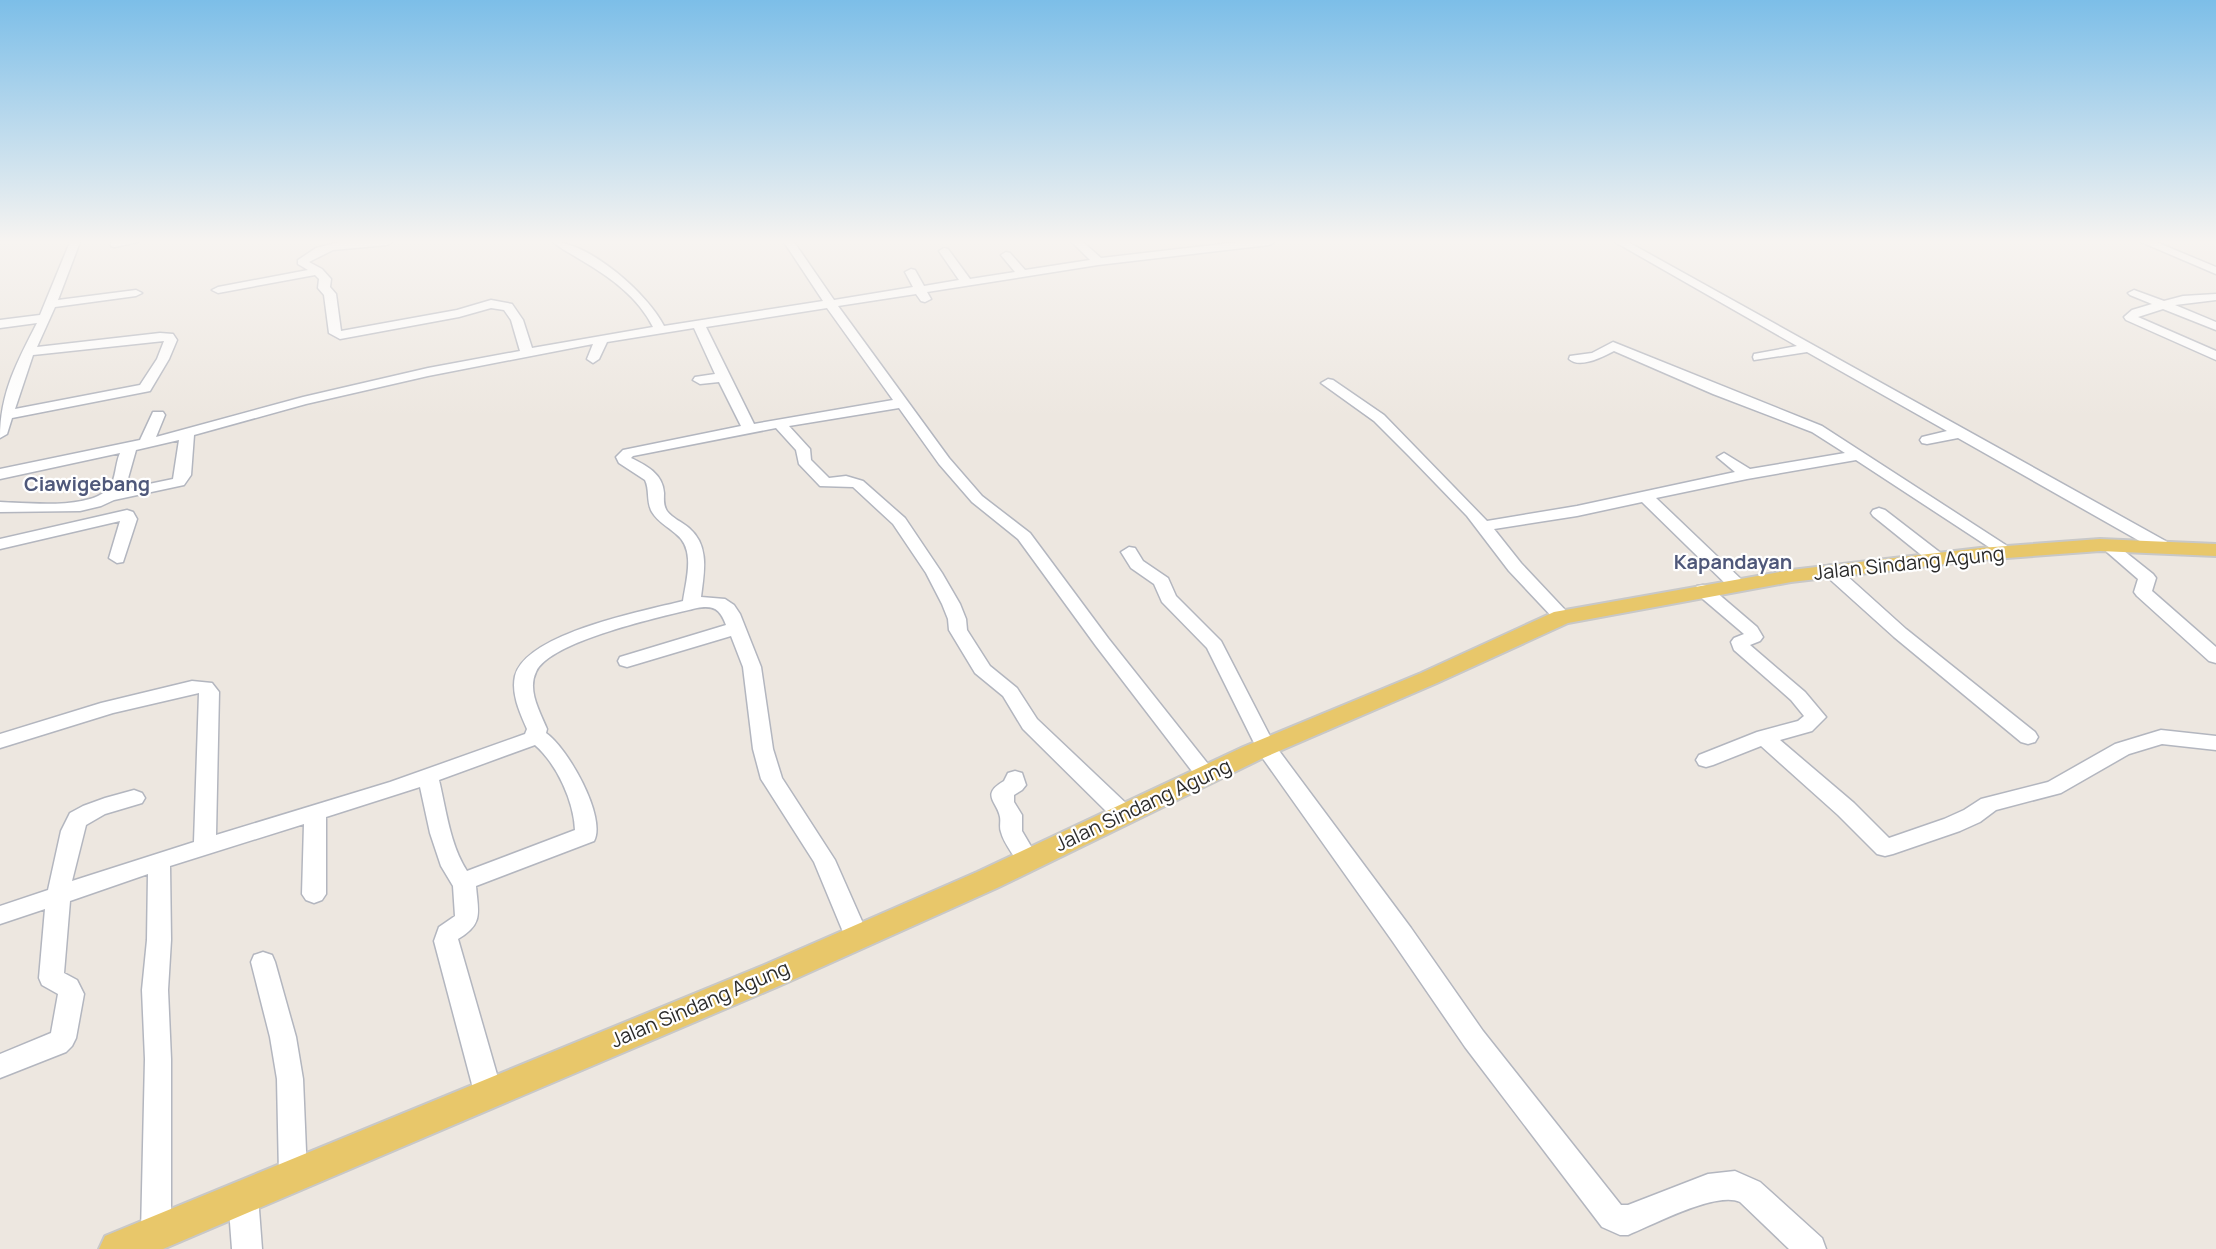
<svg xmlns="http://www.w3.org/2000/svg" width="2216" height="1249" font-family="Manrope,sans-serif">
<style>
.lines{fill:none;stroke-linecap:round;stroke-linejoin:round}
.minor-casing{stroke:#b3b6bf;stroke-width:3}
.major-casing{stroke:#c8c8c8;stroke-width:4}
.minor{fill:#fff;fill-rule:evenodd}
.major{fill:#e8c76a;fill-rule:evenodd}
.labels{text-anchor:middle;stroke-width:4.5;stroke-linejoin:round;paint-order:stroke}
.quarter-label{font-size:20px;font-weight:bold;fill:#4f587a;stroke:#fff}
.near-street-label{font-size:20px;fill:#2c2c2c;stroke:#fff}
</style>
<rect width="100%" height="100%" fill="#ede7e0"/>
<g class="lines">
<g class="minor-casing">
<path id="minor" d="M70,242H80L58,300L136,290L142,293L136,296L55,307L37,347L160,333L173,334L177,340L169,359L150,391L12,418L7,434L0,438C0,393 17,362 37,323L0,328V320L40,315ZM164,341L157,359L140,385L15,409L33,355Z
M111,242H138L115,247L111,246Z
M339,242H392L387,245L333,250L309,262L322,269L331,279L330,287L336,294L341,331L457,310L491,300L512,304L523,320L532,348L653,327C638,297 610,277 581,260C572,254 561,249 553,242C589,242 648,294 664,326L823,301L784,242H794L834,300L913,287L905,272L911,269L915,270L924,286L959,280L939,251L944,248L948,249L970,279L1015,272L1001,255L1006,252L1010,253L1025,270L1090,260L1072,242H1083L1101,258L1239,242H1274L1269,245L1098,265L927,292L931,299L925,302L921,301L916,294L838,306L949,458L982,496L1030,533L1108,638L1212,769L1215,774L1212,779L1205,781L1198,779L1096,646L1018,539L972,502L939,464L899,408L789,426L810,449L811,460L829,478L846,476L863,481L905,518L942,573L960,604L966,619L967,630L990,666L1017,688L1037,719L1131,808L1134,814L1131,820L1123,822L1115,820L1023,729L1003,696L975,673L949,630L948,619L942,604L926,573L893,524L853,487L820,486L799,464L796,450L776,428L633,456L631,458C646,465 663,474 664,493C664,499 663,505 667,511C672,518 682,522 689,528C710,546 704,572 701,597L725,599L734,605L740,614L761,667L773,749L782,778L835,860L869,937L866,944L857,947L848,944L814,862L761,779L753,749L743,667L731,636L627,667L620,665L618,661L620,657L726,625C720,609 714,605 697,608C664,616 549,641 536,672C527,690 540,712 547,729L546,733C567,747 607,817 594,841L476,886C478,912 484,924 458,939L502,1092L498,1101L488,1104L478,1101L474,1092L434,941L439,927L455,916L453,886L441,866L430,833L420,787L326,817V894L322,900L314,903L306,900L302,894L304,824L170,866L171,940L168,990L171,1059V1233L167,1244L156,1248L145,1244L141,1233L145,1059L142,990L147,940L148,874L70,901L64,973L77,980L84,994L76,1038L72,1046L66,1052L0,1078V1054L51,1033L58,994L42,985L39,978L45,909L0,924V906L48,890L61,831L70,813L83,806L105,798L134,790L142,793L145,798L142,803L105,814L86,825L72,881L194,842L199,693L113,713L0,748V734L101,703L192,681L212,683L219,692L216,835L390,782L525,734L527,729C520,713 511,694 515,676C526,633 644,611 683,601C686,580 696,549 676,534C667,526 658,522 652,512C646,502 650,490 645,480L619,463L616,457L623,450L628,449L741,426L719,382L700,384L693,380L695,377L715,374L694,328L607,342L599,359L593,363L587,359L593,344L428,376L306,404L194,435L191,475L184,485L114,500L101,506L80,511L0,512V502C27,503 90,510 109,488C116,480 115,464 120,453L0,479V469L140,440L153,412H163L165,415L156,437L303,397L428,368L520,351L511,320L504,310L491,308L459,317L340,339L329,333L324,295L318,288L319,279L315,275L218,293L212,290L218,287L308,270L298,264V260L316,248ZM827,308L893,400L754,424L706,327ZM179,440L173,479L125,489L136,450ZM535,745C557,764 574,802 575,830L467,871C450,845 446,809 439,780Z
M1615,242H1628L2171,544L2173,548L2165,553L2159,552L1958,438L1927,444L1922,443L1920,440L1922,437L1947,431L1807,352L1754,360L1753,357L1754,354L1797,346Z
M2141,242H2156L2216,267V274Z
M2134,290L2164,301L2183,296L2216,294V300L2175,305L2216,322V330L2163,309L2138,317L2216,351V360L2126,320L2124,317L2132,310L2152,304L2130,295L2128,293Z
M1613,342L1822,426L2015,551L2007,556L2001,555L1856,460L1747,479L1656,498L1743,581L1746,585L1743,589H1731L1642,502L1577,516L1494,529L1521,563L1568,613L1571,617L1568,621H1556L1509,571L1467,516L1409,456L1374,421L1321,383L1328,379L1333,380L1384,415L1487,521L1577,506L1735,472L1717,457L1724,453L1750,469L1845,453L1812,432L1713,394L1614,351C1602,357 1580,369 1569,359L1570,356L1592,353Z
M1879,508L1885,510L1942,554L1944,558L1942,562H1930L1873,516L1871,513L1873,510Z
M127,510L133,512L137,519L123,562L117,563L109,558L120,521L0,549V539Z
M2108,541L2114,543L2153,574L2156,578L2152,591L2216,647V663L2209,661L2137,596L2134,592L2138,579L2100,546Z
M1129,547L1135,548L1143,561L1168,578L1176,596L1221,641L1274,744L1411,928L1483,1031L1621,1205H1628L1708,1174L1735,1171L1760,1182L1822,1238L1826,1249H1789L1740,1202C1716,1191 1653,1225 1628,1235H1620L1602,1227L1465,1047L1393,942L1259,753L1207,648L1162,602L1154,584L1131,568L1121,552Z
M1830,565L1836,566L1906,629L2035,732L2038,737L2035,742L2028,744L2021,742L1894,637L1824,574L1822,570L1824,566Z
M1703,585L1709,586L1757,627L1763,637L1760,641L1750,645L1805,692L1826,717L1812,731L1780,740L1854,803L1889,838L1944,819L1964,810L1981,799L2048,782L2115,744L2161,730L2216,736V750L2162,744L2129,754L2061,793L1996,810L1980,822L1960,831L1893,854L1885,856L1877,854L1838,815L1761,746L1713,765L1706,767L1699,765L1696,760L1699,755L1757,732L1798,721L1804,716L1791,700L1734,650L1731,642L1734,638L1744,634L1697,594L1694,590L1697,586Z
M1015,771L1022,773L1026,785L1022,790L1014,795V802L1022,815V831L1039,860L1036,866L1028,869L1020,866C1014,855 1004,844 1001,832C999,827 1001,822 1000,817C997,801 980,795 1004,781L1008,773Z
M263,952L272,955L275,962L296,1037L303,1079L307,1175L303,1185L293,1189L283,1185L279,1175L277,1079L270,1037L251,962L254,955Z
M243,1182L253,1186L258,1196L262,1249H232L228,1196L233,1186Z"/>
</g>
<g class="major-casing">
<path id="major" d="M2100,539L2216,544V556L2100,551L1980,560L1791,582L1568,623L1437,683L1261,759L997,888L786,983L163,1249H99L105,1236L764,965L977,872L1243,747L1421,673L1554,612L1791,570L1980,548Z"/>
</g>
<use href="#minor" class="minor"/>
<use href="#major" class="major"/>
</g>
<linearGradient id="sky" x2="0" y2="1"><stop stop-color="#7cbee8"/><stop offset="0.58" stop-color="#f7f4f1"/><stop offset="1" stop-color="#f7f4f1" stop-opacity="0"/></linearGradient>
<rect width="2216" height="417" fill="url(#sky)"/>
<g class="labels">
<g class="quarter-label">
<text x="87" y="491">Ciawigebang</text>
<text x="1733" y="569">Kapandayan</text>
</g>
<g class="near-street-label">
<text transform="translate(1909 563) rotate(-6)" y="7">Jalan Sindang Agung</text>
<text transform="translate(1143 805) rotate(-25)" y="7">Jalan Sindang Agung</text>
<text transform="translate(700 1004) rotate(-23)" y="7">Jalan Sindang Agung</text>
</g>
</g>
</svg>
